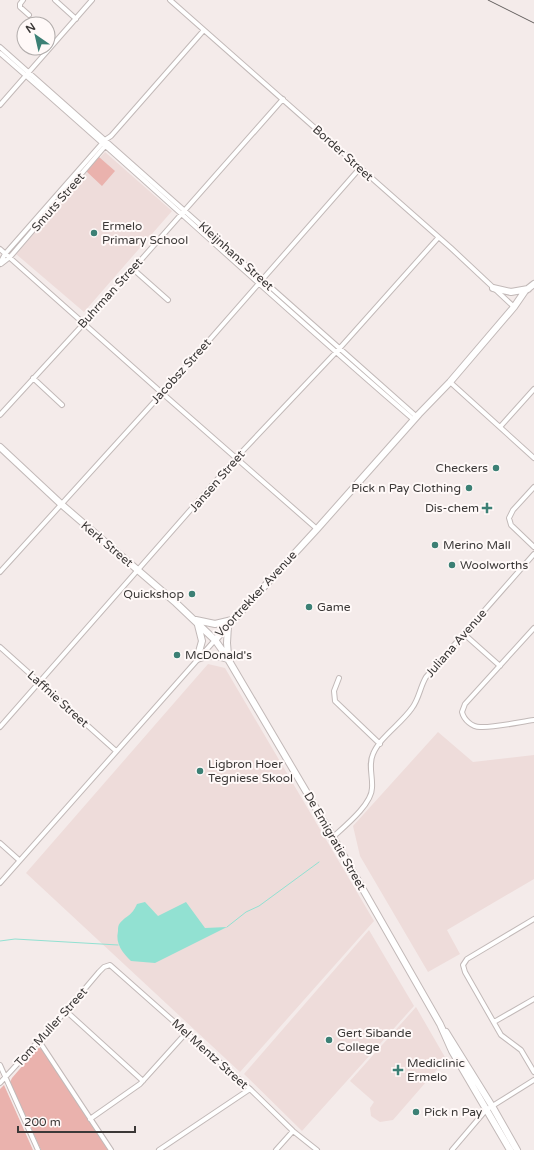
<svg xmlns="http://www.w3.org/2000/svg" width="534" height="1150" font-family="'Varela Round',sans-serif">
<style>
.built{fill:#eedcda}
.green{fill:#eab2ad}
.water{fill:#92e1d2}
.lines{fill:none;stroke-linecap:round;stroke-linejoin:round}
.stream{stroke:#92e1d2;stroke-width:1}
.minor-casing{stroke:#c2b9b8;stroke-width:6}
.trunk-casing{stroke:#c2b9b8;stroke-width:8}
.minor{stroke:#fff;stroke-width:4}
.trunk{stroke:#fff;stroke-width:6}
.rail{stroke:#64605f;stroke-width:1}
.poi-dot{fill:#3c8075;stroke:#fff9f8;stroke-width:1.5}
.labels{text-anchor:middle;stroke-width:4;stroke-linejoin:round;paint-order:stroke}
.street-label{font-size:12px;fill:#3b3837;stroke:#fff9f8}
.poi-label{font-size:12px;fill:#3b3837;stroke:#fff9f8;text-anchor:start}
</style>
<rect width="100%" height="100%" fill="#f4ebea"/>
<path class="built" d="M105,152L172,211L84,312L16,254Z
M208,664L225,668L374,921L240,1072L26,873Z
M438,732L473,762L534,755V879L447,930L460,954L428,972L360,856L353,826Z
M369,930L414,1006L302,1131L244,1074Z
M416,1007L446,1059L393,1120L380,1122L371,1116L370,1108L374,1102L350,1081Z"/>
<path class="green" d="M99,157L115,171L102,186L86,171Z
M39,1048L42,1049L108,1150H41L10,1082L12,1078L37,1049Z
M4,1085L33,1150H0V1089Z"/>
<path class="water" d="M145,902L158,916L186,902L205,928L227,927L155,963L131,961C123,953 115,944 118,931C118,928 118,925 120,923C128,914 131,917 137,904Z"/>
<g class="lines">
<path class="stream" d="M227,927L246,912L259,906L319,862
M0,941L15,939L118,945"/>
<g class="minor-casing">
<path id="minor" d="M23,0L20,4V7L29,15
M55,0L76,19
M170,0L451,248L514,307
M0,47L417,417
M0,53C140,174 274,300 414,420
M0,105L92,0
M0,249L162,393L317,529
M0,263L5,254L105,140L111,136L204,30
M1,264L10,257L106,145
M133,269L168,300
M33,378L62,405
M450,382L534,458
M0,415L110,295L283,99
M500,427L534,389
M534,487L513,510L509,518L511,525L534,547
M0,572L184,369L360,168
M534,628L465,704L462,712C464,720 472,727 480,727C493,728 520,722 534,720
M464,634L500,666
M0,647L116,751
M339,678L334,691L335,701L380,744
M0,727L236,458L339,349L438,238
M333,837C345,826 372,804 372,788C373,776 368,765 373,754C380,737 401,724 412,708C419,699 420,687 426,677L534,554
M0,843L19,860
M0,883L215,640
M534,919L467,959L463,965L465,972L501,1035L521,1050L534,1072
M66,1011L143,1081
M494,1022L534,999
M39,1041L111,1150
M0,1065L38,1150
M0,1083L66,1011L99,972L104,967L110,965L250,1089L293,1131L317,1150
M90,1119L140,1084L186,1033
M159,1150L250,1089
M276,1150L293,1131
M452,1150L486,1110L534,1080"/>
</g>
<g class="trunk-casing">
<path id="trunk" d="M493,288L511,292L528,289
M0,447L61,504L176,603L215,640L225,654L333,837L440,1024L452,1051L510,1150
M196,620L215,624L232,620
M215,640L317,529L419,414L450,382L514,307L525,291L534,284
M228,655L227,643L228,625
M197,659L202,641L198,625
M197,659C209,654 218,655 230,660
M446,1032L492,1106L517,1150"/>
</g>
<use href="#minor" class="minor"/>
<use href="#trunk" class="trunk"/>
<path class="rail" d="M488,0L534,23"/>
</g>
<g class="poi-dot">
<circle cx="94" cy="233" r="4"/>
<circle cx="496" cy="468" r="4"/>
<circle cx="469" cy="488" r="4"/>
<path d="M485 502h4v4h4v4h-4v4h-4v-4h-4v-4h4z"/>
<circle cx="435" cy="545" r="4"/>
<circle cx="452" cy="565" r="4"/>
<circle cx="192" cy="594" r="4"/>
<circle cx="309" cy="607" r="4"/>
<circle cx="177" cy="655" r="4"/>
<circle cx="200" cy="771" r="4"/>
<circle cx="329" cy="1040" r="4"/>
<path d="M396 1064h4v4h4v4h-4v4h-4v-4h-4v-4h4z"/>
<circle cx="416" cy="1112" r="4"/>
</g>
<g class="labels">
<g class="street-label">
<text transform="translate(343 153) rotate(42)" y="4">Border Street</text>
<text transform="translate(58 202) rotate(-49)" y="4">Smuts Street</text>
<text transform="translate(236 256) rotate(42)" y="4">Kleijnhans Street</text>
<text transform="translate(110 293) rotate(-48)" y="4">Buhrman Street</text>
<text transform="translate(181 371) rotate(-48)" y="4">Jacobsz Street</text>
<text transform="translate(217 481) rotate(-49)" y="4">Jansen Street</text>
<text transform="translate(107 544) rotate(40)" y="4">Kerk Street</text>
<text transform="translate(256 594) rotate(-47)" y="4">Voortrekker Avenue</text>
<text transform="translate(456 643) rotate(-49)" y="4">Juliana Avenue</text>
<text transform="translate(58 699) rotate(42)" y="4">Laffnie Street</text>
<text transform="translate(335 841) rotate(60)" y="4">De Emigratie Street</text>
<text transform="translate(51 1027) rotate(-48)" y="4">Tom Muller Street</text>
<text transform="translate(210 1054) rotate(42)" y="4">Mel Mentz Street</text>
</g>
<g class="poi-label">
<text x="102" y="230">Ermelo<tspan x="102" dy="14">Primary School</tspan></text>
<text x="488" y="472" text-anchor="end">Checkers</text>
<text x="461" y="492" text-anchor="end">Pick n Pay Clothing</text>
<text x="479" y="512" text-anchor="end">Dis-chem</text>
<text x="443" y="549">Merino Mall</text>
<text x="460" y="569">Woolworths</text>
<text x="184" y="598" text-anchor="end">Quickshop</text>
<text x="317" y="611">Game</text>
<text x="185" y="659">McDonald's</text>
<text x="208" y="768">Ligbron Hoer<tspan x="208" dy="14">Tegniese Skool</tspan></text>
<text x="337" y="1037">Gert Sibande<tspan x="337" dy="14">College</tspan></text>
<text x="407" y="1067">Mediclinic<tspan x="407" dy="14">Ermelo</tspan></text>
<text x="424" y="1116">Pick n Pay</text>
</g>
</g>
<g transform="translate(36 36) rotate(326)"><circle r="19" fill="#fff9f8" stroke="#b1acab"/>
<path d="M0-3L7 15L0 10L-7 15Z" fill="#3c8075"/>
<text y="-6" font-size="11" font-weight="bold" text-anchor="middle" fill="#3b3837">N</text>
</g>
<path d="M18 1126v6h117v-6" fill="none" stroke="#3b3837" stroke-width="2"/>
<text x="24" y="1126" font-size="12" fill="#3b3837" stroke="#fff9f8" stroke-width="3" paint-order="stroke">200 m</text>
</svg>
